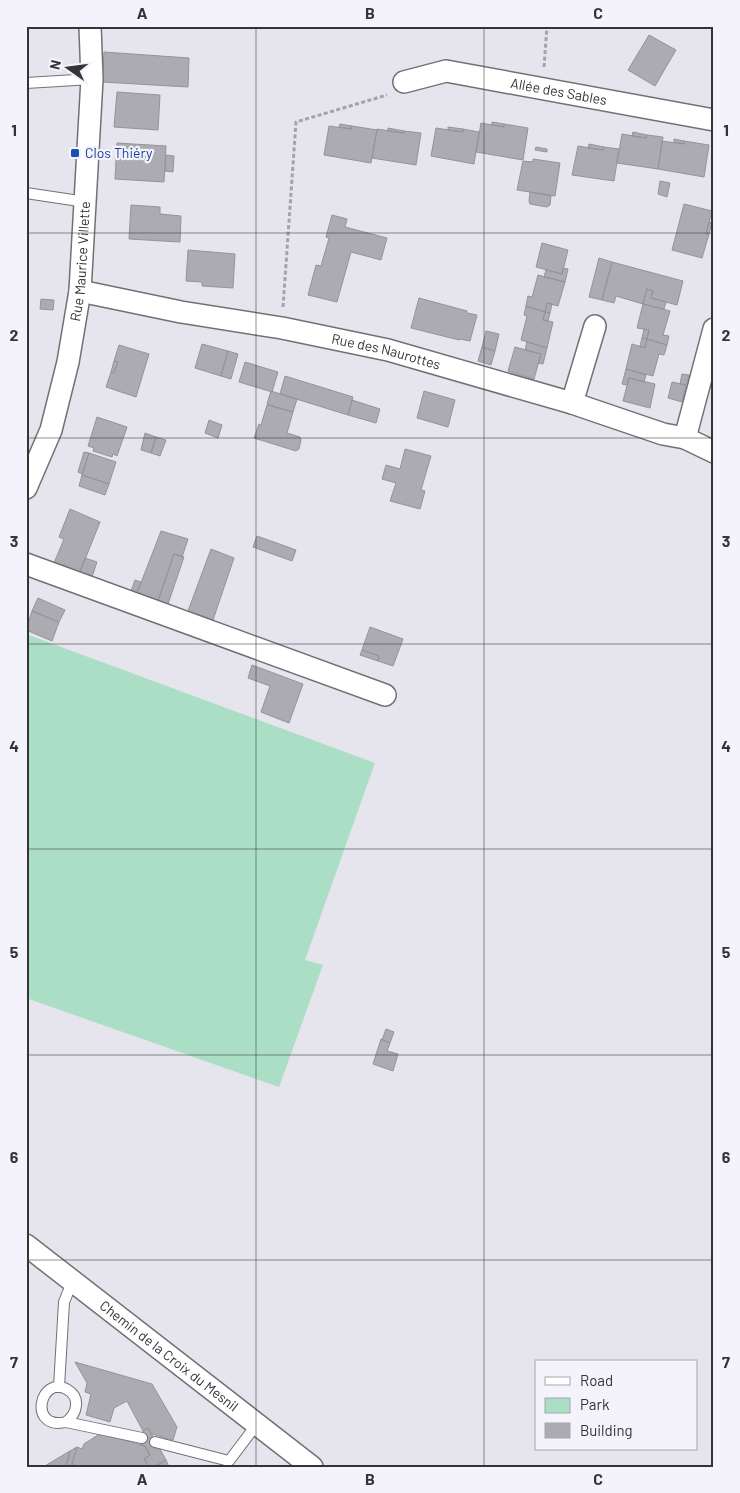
<svg xmlns="http://www.w3.org/2000/svg" width="740" height="1493" font-family="Barlow,sans-serif">
<style>
.green{fill:#abdfc5}
.building{fill:#acabb2;stroke:#93939a}
.lines{fill:none;stroke-linecap:round;stroke-linejoin:round}
.lane-casing{stroke:#717077;stroke-width:12}
.street-casing{stroke:#717077;stroke-width:24}
.path{stroke:#a4a3a9;stroke-width:3;stroke-dasharray:4 2.5;stroke-linecap:butt}
.lane{stroke:#fff;stroke-width:10}
.street{stroke:#fff;stroke-width:21}
.grid{fill:none;stroke:#343336;stroke-width:1;stroke-opacity:0.55}
.transit-dot{fill:#1a4fb4;stroke:#f4f3fb;stroke-width:2}
.labels{text-anchor:middle;stroke-width:4.5;stroke-linejoin:round;paint-order:stroke}
.street-label{font-size:14px;fill:#343336;stroke:#f4f3fb}
.transit-label{font-size:14px;fill:#164399;stroke:#f4f3fb;text-anchor:start}
.neatline{fill:none;stroke:#343336;stroke-width:2}
.grid-label{font-size:16px;text-anchor:middle;font-weight:bold;fill:#343336}
</style>
<rect width="100%" height="100%" fill="#e6e5ed"/>
<path class="green" d="M26,634L375,763L305,960L323,965L279,1087L26,998Z"/>
<path class="building" d="M649,35L676,50L655,86L628,70Z
M104,52L189,58L188,87L102,82Z
M117,92L160,95L158,130L114,127Z
M492,122L504,124V127L492,125Z
M481,123L504,127V124L528,128L523,160L476,152Z
M340,124L352,126L351,129L339,127Z
M329,126L351,129L352,126L377,130L371,163L324,155Z
M448,127L463,129V132L448,130Z
M388,128L404,131V133L388,131Z
M436,128L463,132V129L479,132L474,164L431,156Z
M377,129L404,133V131L421,133L416,165L372,158Z
M633,132L647,135L646,138L632,136Z
M622,134L646,138L647,135L663,137L658,169L617,163Z
M674,139L684,141V144L674,142Z
M662,141L684,144V141L709,145L704,177L658,169Z
M117,143L166,146L164,182L115,179Z
M589,144L604,147L603,150L588,148Z
M578,146L603,150L604,147L619,149L614,181L572,175Z
M536,147L547,149V152L535,150Z
M166,155L174,156L173,172L165,171Z
M533,159L560,163L555,196L517,190L523,161L533,162Z
M660,181L670,183L667,197L658,194Z
M530,192L551,196L550,205L547,207L530,204L529,201Z
M684,204L712,211L706,234H709L702,258L672,250Z
M131,205L160,207V214L181,216L180,242L129,239Z
M332,215L347,219L345,227L387,238L381,260L351,252L337,302L308,295L316,265L321,266L329,238L326,237Z
M709,222L712,223L709,234H706Z
M542,243L568,250L562,274L536,267Z
M188,250L235,254L233,288L202,286V282L186,281Z
M599,258L612,262L602,300L589,297Z
M612,262L683,281L677,305L651,298L653,291L647,289L643,304L616,296L614,303L602,300Z
M563,268L568,269L565,282L544,277L546,270L562,274Z
M538,275L565,282L558,306L547,303L545,312L526,306L528,296L532,297Z
M647,289L653,291L651,298L666,302L664,309L643,304Z
M419,298L467,311V313L477,315L470,341L460,339L459,340L411,328Z
M41,299L54,300L53,310L40,309Z
M547,303L552,304L550,313L545,312Z
M643,304L670,311L663,335L669,336L667,345L647,339L649,330L637,328Z
M526,306L545,312L543,320L553,322L547,348L521,340L527,316L524,315Z
M545,312L550,313L548,321L543,320Z
M644,329L649,330L647,339L642,338Z
M486,331L499,334L495,351L482,347Z
M642,338L647,339L645,348L640,346Z
M647,339L667,345L664,355L659,354L653,376L626,369L632,344L645,348Z
M527,342L547,348L543,364L538,363L541,354L525,350Z
M202,344L228,351L221,376L195,368Z
M119,345L149,354L136,397L106,387L111,372L114,373L118,362L114,361Z
M482,347L495,351L491,365L478,361Z
M515,347L541,354L534,379L508,371Z
M228,351L238,354L231,379L221,376Z
M114,361L118,362L114,373L111,372Z
M245,362L278,372L272,392L239,382Z
M626,369L646,375L644,382L629,378L627,385L622,384Z
M682,374L689,375L686,385L680,384Z
M285,376L353,397L348,415L280,394Z
M629,378L655,384L650,408L623,401Z
M672,382L686,385L682,402L668,398Z
M271,391L297,399L293,412L267,404Z
M424,391L455,400L448,427L417,418Z
M352,400L380,409L376,423L348,415Z
M267,405L293,412L287,433L300,437L301,440L299,449L296,451L254,438L259,424L261,425Z
M97,417L127,427L117,456L113,454L112,457L93,451L94,448L88,446Z
M209,420L222,425L218,438L205,433Z
M145,433L156,437L151,453L141,450Z
M156,437L166,440L160,456L151,453Z
M405,449L431,456L421,490L425,491L420,509L390,501L396,483L382,479L386,465L400,469Z
M84,452L89,453L82,474L78,472Z
M89,453L116,462L109,484L82,475Z
M82,475L109,484L105,495L79,486Z
M70,509L100,522L80,572L54,563L64,539L59,537Z
M161,531L188,539L182,557L174,554L158,601L137,593Z
M257,536L296,550L292,561L253,547Z
M211,549L234,558L213,620L188,611Z
M174,554L184,557L168,604L158,601Z
M85,558L97,562L92,577L80,572Z
M135,580L141,582L137,593L131,591Z
M38,598L65,610L59,622L32,611Z
M32,611L59,622L52,641L26,630Z
M370,627L403,639L393,666L378,661L379,656L362,650Z
M362,650L379,656L378,661L360,655Z
M252,665L303,684L289,723L261,712L270,686L248,678Z
M386,1029L394,1032L390,1043L382,1040Z
M381,1039L390,1043L387,1051L398,1054L393,1071L373,1064Z
M75,1362L152,1384L177,1427L173,1440L152,1434L148,1428L143,1431L127,1401L114,1408L110,1422L86,1415L91,1394L85,1392L87,1383Z
M148,1428L166,1460L154,1467H149L144,1459L150,1455L145,1446L140,1445L143,1431Z
M101,1433L145,1446L150,1455L144,1459L149,1467H80L72,1464L77,1447L82,1449L84,1444Z
M77,1447L72,1464L66,1467L70,1451Z
M70,1451L66,1467H43Z
M166,1460L169,1467H154Z"/>
<g class="lines">
<g class="lane-casing">
<path id="lane" d="M26,83L92,79
M26,193L86,202
M59,1387L64,1302L73,1280
M66,1422C77,1414 81,1398 68,1390C40,1373 27,1431 66,1422L142,1438
M155,1442L229,1461L257,1424"/>
</g>
<g class="street-casing">
<g id="street">
<path id="s1" d="M404,82L446,71L714,120"/>
<path id="s2" d="M80,291L181,312L282,328L388,350L572,403L663,434L685,438L714,452"/>
<path d="M572,403L595,326"/>
<path d="M685,438L714,329"/>
<path id="s3" d="M26,488L51,430L68,362L80,291L92,79L90,26"/>
<path d="M26,564L385,695"/>
<path id="s4" d="M26,1245L312,1467"/>
</g>
</g>
<path class="path" d="M544,67L547,26
M283,307L296,122L387,95"/>
<use href="#lane" class="lane"/>
<use href="#street" class="street"/>
</g>
<path class="grid" d="M256,26V1467M484,26V1467M26,233H714M26,438H714M26,644H714M26,849H714M26,1055H714M26,1260H714"/>
<rect class="transit-dot" x="70" y="148" width="10" height="10" rx="2.5"/>
<g class="labels">
<g class="street-label">
<text dy="5" stroke="none"><textPath href="#s1" startOffset="158">Allée des Sables</textPath></text>
<text dy="5" stroke="none"><textPath href="#s3" startOffset="235">Rue Maurice Villette</textPath></text>
<text dy="5" stroke="none"><textPath href="#s2" startOffset="312">Rue des Naurottes</textPath></text>
<text dy="5" stroke="none"><textPath href="#s4" startOffset="181">Chemin de la Croix du Mesnil</textPath></text>
</g>
<g class="transit-label">
<text x="85" y="158">Clos Thiéry</text>
</g>
</g>
<rect width="740" height="1493" fill="none" stroke="#f4f3fb" stroke-width="55"/>
<rect x="535" y="1360" width="162" height="90" fill="#f4f3fb" stroke="#a7a6ac"/>
<rect x="545" y="1377" width="25" height="8" fill="#ffffff" stroke="#a7a6ac"/>
<text x="580" y="1386" font-size="15" fill="#343336">Road</text>
<rect x="545" y="1398" width="25" height="15" fill="#abdfc5" stroke="#a7a6ac"/>
<text x="580" y="1410" font-size="15" fill="#343336">Park</text>
<rect x="545" y="1423" width="25" height="15" fill="#acabb2" stroke="#a7a6ac"/>
<text x="580" y="1436" font-size="15" fill="#343336">Building</text>
<g transform="translate(68 68) rotate(284)" stroke="#f4f3fb" stroke-width="4" paint-order="stroke">
<path d="M0-4L9 19L0 12L-9 19Z" fill="#343336"/>
<text y="-8" font-size="14" font-weight="bold" text-anchor="middle" fill="#343336">N</text>
</g>
<rect x="28" y="28" width="684" height="1438" class="neatline"/>
<g class="grid-label">
<text x="142" y="19">A</text>
<text x="370" y="19">B</text>
<text x="598" y="19">C</text>
<text x="14" y="136">1</text>
<text x="726" y="136">1</text>
<text x="14" y="341">2</text>
<text x="726" y="341">2</text>
<text x="14" y="547">3</text>
<text x="726" y="547">3</text>
<text x="14" y="752">4</text>
<text x="726" y="752">4</text>
<text x="14" y="958">5</text>
<text x="726" y="958">5</text>
<text x="14" y="1163">6</text>
<text x="726" y="1163">6</text>
<text x="14" y="1368">7</text>
<text x="726" y="1368">7</text>
<text x="142" y="1485">A</text>
<text x="370" y="1485">B</text>
<text x="598" y="1485">C</text>
</g>
</svg>
